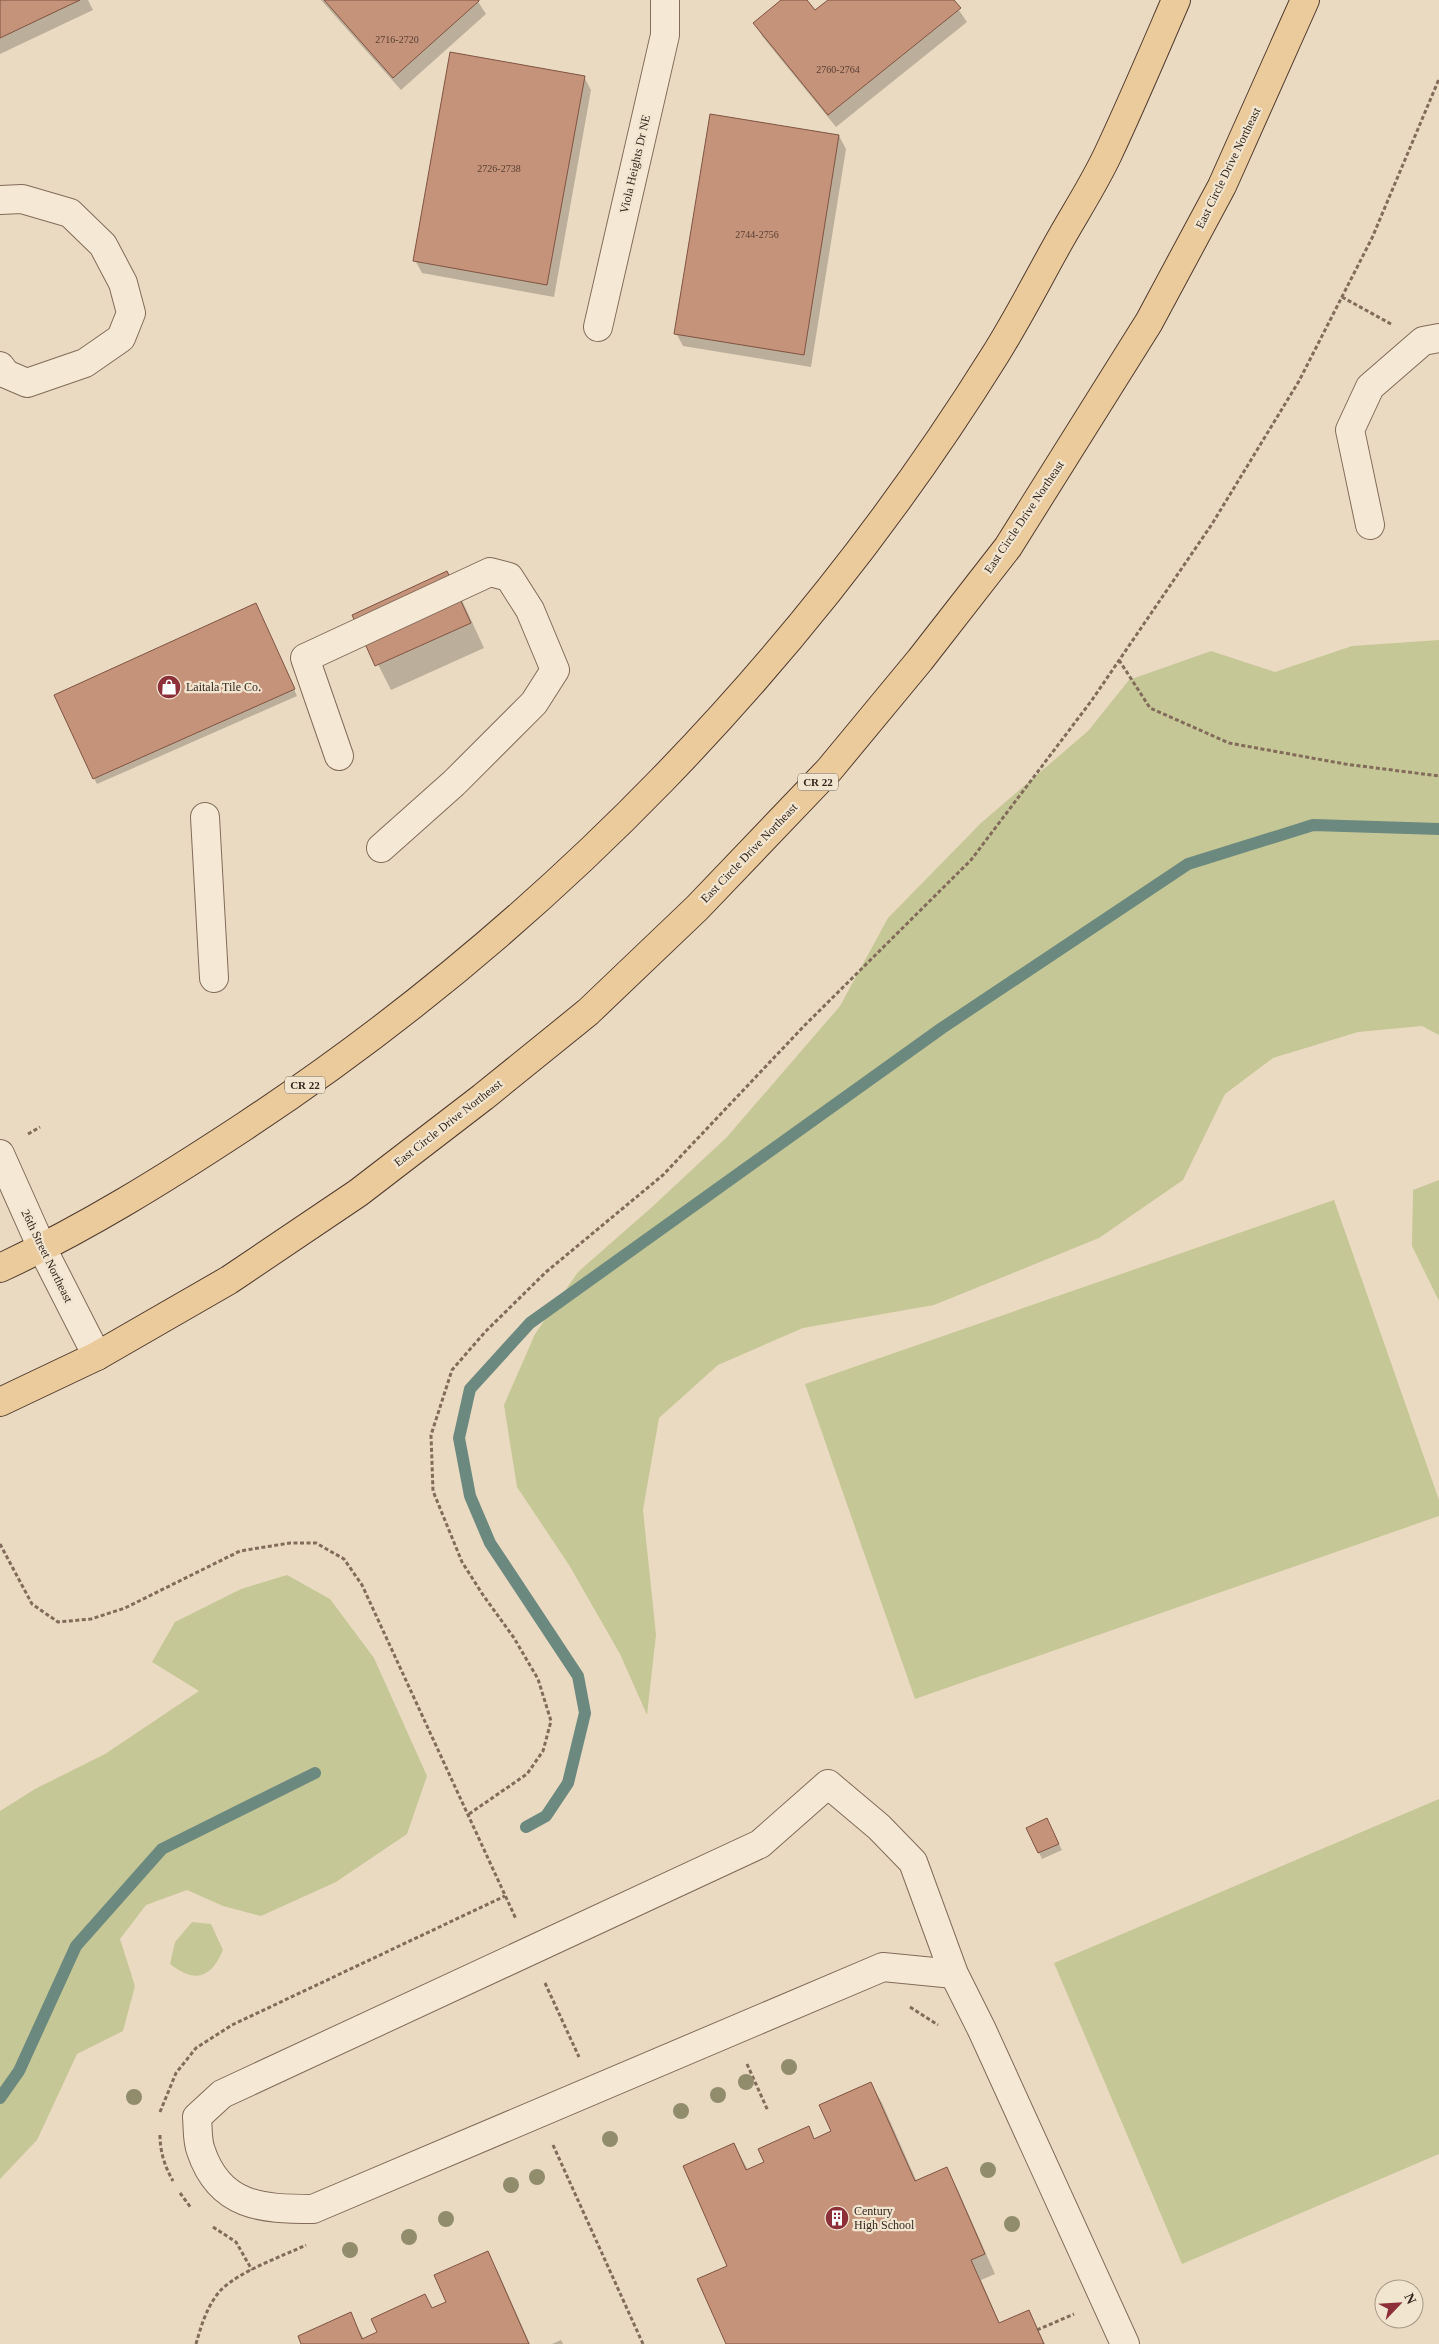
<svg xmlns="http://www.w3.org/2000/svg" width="1439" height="2344" font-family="Georgia,serif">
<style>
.green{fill:#c6c796}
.shadow{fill:#0003}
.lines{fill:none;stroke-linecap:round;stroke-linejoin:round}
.stream{stroke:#6c897f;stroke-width:12}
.building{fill:#c5927a;stroke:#7f5442}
.minor-casing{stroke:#826b5a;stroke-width:30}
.major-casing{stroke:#503b2e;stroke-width:30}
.path{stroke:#826b5a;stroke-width:3;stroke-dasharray:4 2.5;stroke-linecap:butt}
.minor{stroke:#f5e8d4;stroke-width:28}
.major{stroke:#ebca9b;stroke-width:28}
.tree{fill:#908c6c}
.labels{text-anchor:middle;stroke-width:4.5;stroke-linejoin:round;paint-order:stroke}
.number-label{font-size:10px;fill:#584134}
.shield{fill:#f2e5d0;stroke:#6c5f53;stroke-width:1}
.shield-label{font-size:11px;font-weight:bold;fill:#33261d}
.street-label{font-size:12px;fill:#33261d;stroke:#f2e5d0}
.poi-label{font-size:12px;fill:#33261d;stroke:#f2e5d0;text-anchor:start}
</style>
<rect width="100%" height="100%" fill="#eadac1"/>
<path class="green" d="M1439,640V1035L1422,1026L1358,1032L1273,1058L1225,1094L1183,1180L1099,1238L934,1305L803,1328L718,1365L659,1418L643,1510L656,1635L647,1715L620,1654L569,1565L517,1487L504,1405L535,1334L578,1272L652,1207L727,1137L840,1006L888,918L981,823L1088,731L1129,680L1211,651L1275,672L1352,646Z
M1439,1180V1301L1412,1246L1413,1190Z
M1334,1200L1439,1500V1516L915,1699L805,1384Z
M287,1575L330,1599L374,1658L427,1776L407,1834L336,1882L261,1916L223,1906L187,1890L146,1905L120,1939L135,1986L123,2031L77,2054L37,2140L0,2179V1811L35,1789L105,1754L199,1691L152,1662L175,1622L241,1589Z
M1439,1799V2154L1182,2264L1054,1963Z
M192,1922L211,1924L223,1950C211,1979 194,1983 170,1964L175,1942Z"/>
<path class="shadow" d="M0,0H88L93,10L0,54Z
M321,0H477L486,14L401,90Z
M783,0H805L815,12L830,0H952L967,22L836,127L762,36L755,23Z
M584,77L591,90L554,297L422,273L415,260Z
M839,136L846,149L811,367L683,346L676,333Z
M461,598L484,648L391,690L353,615Z
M259,611L297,696L97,784L94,778Z
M1050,1826L1062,1850L1042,1859L1028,1829Z
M871,2084L882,2103L917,2182L946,2169L957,2188L995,2274L981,2280L1000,2324L1028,2311L1045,2344H727L734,2144L748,2170L765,2163L808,2128L815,2140L833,2132Z
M487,2253L498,2272L530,2344H303L350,2314L364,2339L448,2303Z
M561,2340L563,2344H552Z"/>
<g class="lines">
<path class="stream" d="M526,1827L546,1816L568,1783L585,1713L578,1676L490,1543L470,1496L459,1438L470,1389L530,1323L942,1028L1188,864L1313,825L1439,829
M0,2098L19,2071L76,1946L162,1849L315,1773"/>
</g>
<path class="building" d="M0,0H80L0,38Z
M324,0H479V1L393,78Z
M781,0H807L815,10L828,0H954L961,8L828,115L753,23Z
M450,52L585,76L547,285L413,261Z
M710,114L839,135L804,355L674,334Z
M447,571L471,623L375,666L352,615Z
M256,603L295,689L93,779L54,695Z
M1047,1818L1059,1844L1038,1853L1026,1828Z
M871,2082L915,2181L947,2167L985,2254L971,2260L999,2323L1029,2310L1044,2344H726L697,2279L727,2266L683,2166L734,2143L746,2170L764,2162L758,2149L809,2126L814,2139L831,2131L819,2105Z
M488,2251L529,2344H301L298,2336L351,2312L362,2339L377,2332L371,2319L425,2294L432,2308L446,2302L434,2275Z"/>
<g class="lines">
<g class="minor-casing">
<path id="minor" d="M0,200L22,199L70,213L103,245L123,283L131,313L121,338L85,363L27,383L6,374L0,366
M598,327L665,35V0
M1370,525L1350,430L1370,387L1423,341L1439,338
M339,756L305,658L490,572L509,577L530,610L555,670L534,703L454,783L381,848
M205,817L214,978
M0,1154L42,1248L97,1356
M954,1974L883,1967L313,2209C262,2209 220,2207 201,2151C197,2141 198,2128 197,2117L222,2094L760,1844L828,1784L879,1827L913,1862L954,1974L982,2030L1125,2344"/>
</g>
<g class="major-casing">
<path id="major" d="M0,1268C86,1228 166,1178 245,1126C546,927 804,661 995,355C1017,320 1036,283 1056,247C1073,216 1093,186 1108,154C1132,103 1154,51 1176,0
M0,1402L97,1356L229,1280L358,1193L483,1097L588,1012L697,908L829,770L920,660L1008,547L1149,322L1222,186L1305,0"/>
</g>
<path class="path" d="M1342,297L1391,324
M1119,660L1150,708L1229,743L1345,764L1439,776
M28,1134L40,1127
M0,1544L32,1604L58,1622L91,1619L125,1608L240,1551L290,1543H316L344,1559L362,1585L516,1919
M469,1814L527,1774L543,1751L551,1721L538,1679L514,1638L483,1595L462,1562L433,1491L431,1435L452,1370L485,1332L546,1272L663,1175L804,1026L971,860L1092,700L1212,524L1299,381L1372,238L1439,79
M545,1983L579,2057
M910,2007L938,2025
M747,2064L768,2111
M160,2112L176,2073L196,2048L232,2025L505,1896
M160,2135C160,2152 165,2167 173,2181
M553,2145L643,2344
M180,2193L191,2208
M213,2227L236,2242L252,2270
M1037,2330L1074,2314
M196,2344C201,2326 207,2306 220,2291C239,2271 281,2257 306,2245"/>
<use href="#minor" class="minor"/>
<use href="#major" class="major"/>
</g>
<g class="tree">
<circle cx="789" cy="2067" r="8"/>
<circle cx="746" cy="2082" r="8"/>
<circle cx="718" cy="2095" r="8"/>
<circle cx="134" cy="2097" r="8"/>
<circle cx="681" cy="2111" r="8"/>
<circle cx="610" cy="2139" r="8"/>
<circle cx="988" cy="2170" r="8"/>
<circle cx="537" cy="2177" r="8"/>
<circle cx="511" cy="2185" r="8"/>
<circle cx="446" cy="2219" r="8"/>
<circle cx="1012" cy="2224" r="8"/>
<circle cx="409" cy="2237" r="8"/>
<circle cx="350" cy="2250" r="8"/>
</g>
<defs>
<g id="shop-disc" transform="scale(1.25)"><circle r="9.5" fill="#8c2f39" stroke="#f2e5d0"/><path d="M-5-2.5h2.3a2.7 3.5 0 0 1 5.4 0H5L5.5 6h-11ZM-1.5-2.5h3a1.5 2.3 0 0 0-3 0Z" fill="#fff"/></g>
<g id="building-disc" transform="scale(1.25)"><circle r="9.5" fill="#8c2f39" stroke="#f2e5d0"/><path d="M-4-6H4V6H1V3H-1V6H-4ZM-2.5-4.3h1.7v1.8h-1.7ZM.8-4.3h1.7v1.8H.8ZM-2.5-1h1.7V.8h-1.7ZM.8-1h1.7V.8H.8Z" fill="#fff"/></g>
</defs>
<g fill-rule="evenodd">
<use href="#shop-disc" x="169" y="687"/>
<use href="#building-disc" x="837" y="2218"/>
</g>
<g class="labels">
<g class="number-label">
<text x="397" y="43">2716-2720</text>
<text x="838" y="73">2760-2764</text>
<text x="499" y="172">2726-2738</text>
<text x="757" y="238">2744-2756</text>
</g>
<g class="shield">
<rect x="798" y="773.5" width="40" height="17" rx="4"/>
<rect x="285" y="1076.5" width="40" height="17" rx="4"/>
</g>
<g class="shield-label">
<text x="818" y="786">CR 22</text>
<text x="305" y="1089">CR 22</text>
</g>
<g class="street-label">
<text transform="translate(635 164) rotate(-77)" y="4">Viola Heights Dr NE</text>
<text transform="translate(1228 168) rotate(-64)" y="4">East Circle Drive Northeast</text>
<text transform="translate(1024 517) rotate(-56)" y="4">East Circle Drive Northeast</text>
<text transform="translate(749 853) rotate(-46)" y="4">East Circle Drive Northeast</text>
<text transform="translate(448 1123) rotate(-38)" y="4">East Circle Drive Northeast</text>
<text transform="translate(47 1256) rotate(64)" y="4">26th Street Northeast</text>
</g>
<g class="poi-label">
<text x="186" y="691">Laitala Tile Co.</text>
<text x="854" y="2215">Century<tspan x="854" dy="14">High School</tspan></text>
</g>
</g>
<g transform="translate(1399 2304) rotate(65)"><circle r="24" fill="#f2e5d0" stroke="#a69988"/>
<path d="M0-4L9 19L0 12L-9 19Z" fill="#8c2f39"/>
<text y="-8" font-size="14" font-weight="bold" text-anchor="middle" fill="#33261d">N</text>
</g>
</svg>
